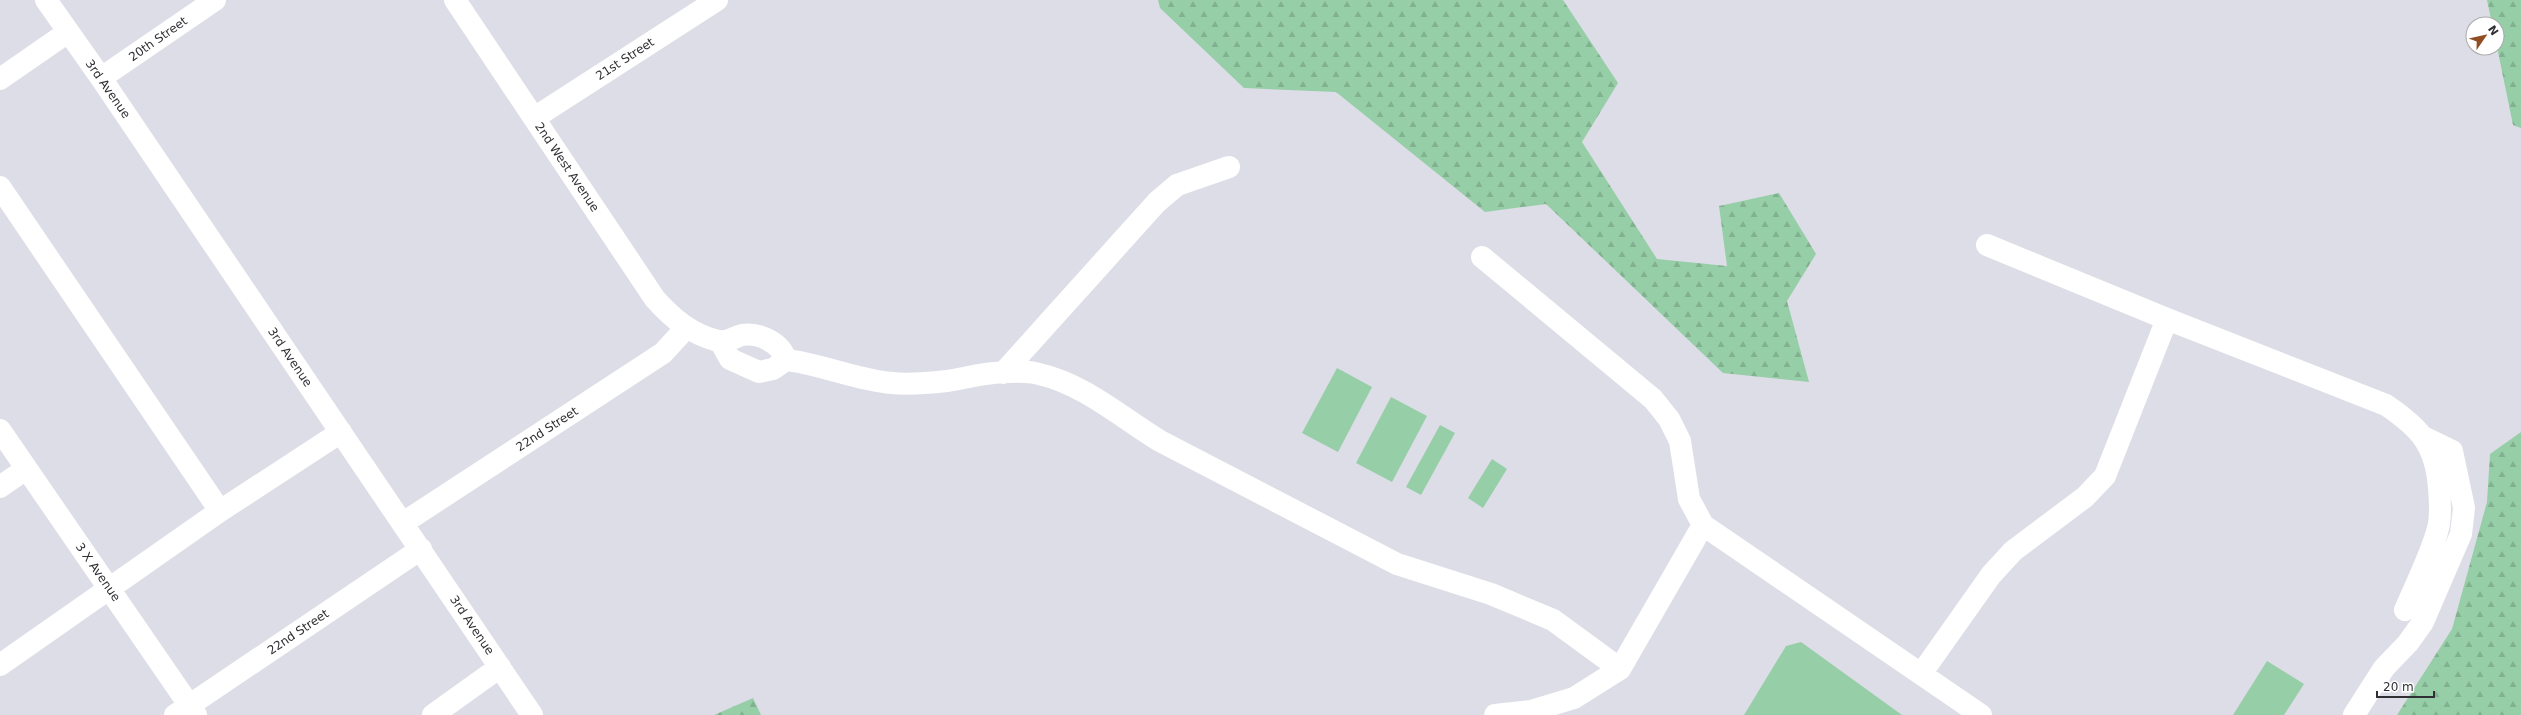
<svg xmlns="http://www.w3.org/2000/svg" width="2521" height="715" font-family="'DejaVu Sans',sans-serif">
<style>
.grass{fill:#96cea7}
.forest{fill:url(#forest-firs)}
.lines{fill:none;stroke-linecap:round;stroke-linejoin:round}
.minor{stroke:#fff;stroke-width:22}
.labels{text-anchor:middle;stroke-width:3;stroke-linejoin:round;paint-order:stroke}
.street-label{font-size:12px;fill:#302f33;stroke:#fff}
</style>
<defs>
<pattern id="forest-firs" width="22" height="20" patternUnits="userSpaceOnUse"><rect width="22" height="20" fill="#96cea7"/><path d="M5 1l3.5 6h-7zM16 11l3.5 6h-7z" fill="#82b190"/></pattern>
</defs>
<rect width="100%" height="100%" fill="#dddde7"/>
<path class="grass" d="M1337,368L1372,387L1338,452L1302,433Z
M1391,397L1427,416L1392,482L1356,463Z
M1440,425L1455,433L1421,495L1406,487Z
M1492,459L1507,469L1483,508L1468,498Z
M1801,642L1902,715H1744L1786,646Z
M2267,661L2304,684L2284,715H2233Z"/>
<path class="forest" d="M1158,0H1563L1618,83L1582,142L1657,259L1727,266L1719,206L1779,193L1816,254L1787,301L1809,382L1723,373L1546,204L1485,212L1336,92L1244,88L1160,8Z
M2487,0H2521V128L2513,125L2497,47V24H2492Z
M2521,432V715H2397L2452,629L2487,502L2490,454Z
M753,698L761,715H714Z"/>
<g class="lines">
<path class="minor" d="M46,0L101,78L532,715
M455,0L655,299C673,319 691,334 718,341C725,343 735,337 742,335C759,332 781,343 786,360L773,369L759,372L730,359L720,341
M101,78L215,0
M0,79L68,32
M534,118L717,0
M0,187L220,511
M1987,245L2167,319L2386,405C2420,428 2436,445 2439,488C2440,500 2441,512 2439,524C2434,549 2415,586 2405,610
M1482,257L1653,399L1669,419L1680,441L1689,499L1703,525
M786,360C822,364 855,380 892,383C909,385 929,383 947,381C963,379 978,374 994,373C1008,372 1026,370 1039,374C1084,384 1122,418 1160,441L1397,564L1491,594L1553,620L1620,669
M1003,373L1157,202L1177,185L1229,167
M0,430L196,715
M0,487L26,469
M403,523L663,353L686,328
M0,665L220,511L341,432
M1921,674L1991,575L2013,551L2085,497L2105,476L2167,319
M175,715L421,549
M433,715L500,667
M1495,715L1531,711L1574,698L1620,669L1703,525L1981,715
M2354,715L2384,668L2408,643L2423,622L2461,534L2464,508L2452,451L2423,437"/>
</g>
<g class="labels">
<g class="street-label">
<text transform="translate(158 39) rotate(-35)" y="4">20th Street</text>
<text transform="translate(625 59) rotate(-33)" y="4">21st Street</text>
<text transform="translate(108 89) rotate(55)" y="4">3rd Avenue</text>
<text transform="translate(567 167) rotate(56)" y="4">2nd West Avenue</text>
<text transform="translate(290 357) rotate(56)" y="4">3rd Avenue</text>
<text transform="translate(547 429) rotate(-33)" y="4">22nd Street</text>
<text transform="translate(98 572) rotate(55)" y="4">3 X Avenue</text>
<text transform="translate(472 625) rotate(56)" y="4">3rd Avenue</text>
<text transform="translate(298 632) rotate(-34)" y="4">22nd Street</text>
</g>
</g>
<g transform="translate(2485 36) rotate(56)"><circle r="19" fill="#ffffff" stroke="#acacad"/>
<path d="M0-3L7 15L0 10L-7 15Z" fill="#924d23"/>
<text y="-6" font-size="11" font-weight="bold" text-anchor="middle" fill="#302f33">N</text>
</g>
<path d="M2377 691v6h57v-6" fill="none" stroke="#302f33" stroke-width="2"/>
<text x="2383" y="691" font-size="12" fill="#302f33" stroke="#ffffff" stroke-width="3" paint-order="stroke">20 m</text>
</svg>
